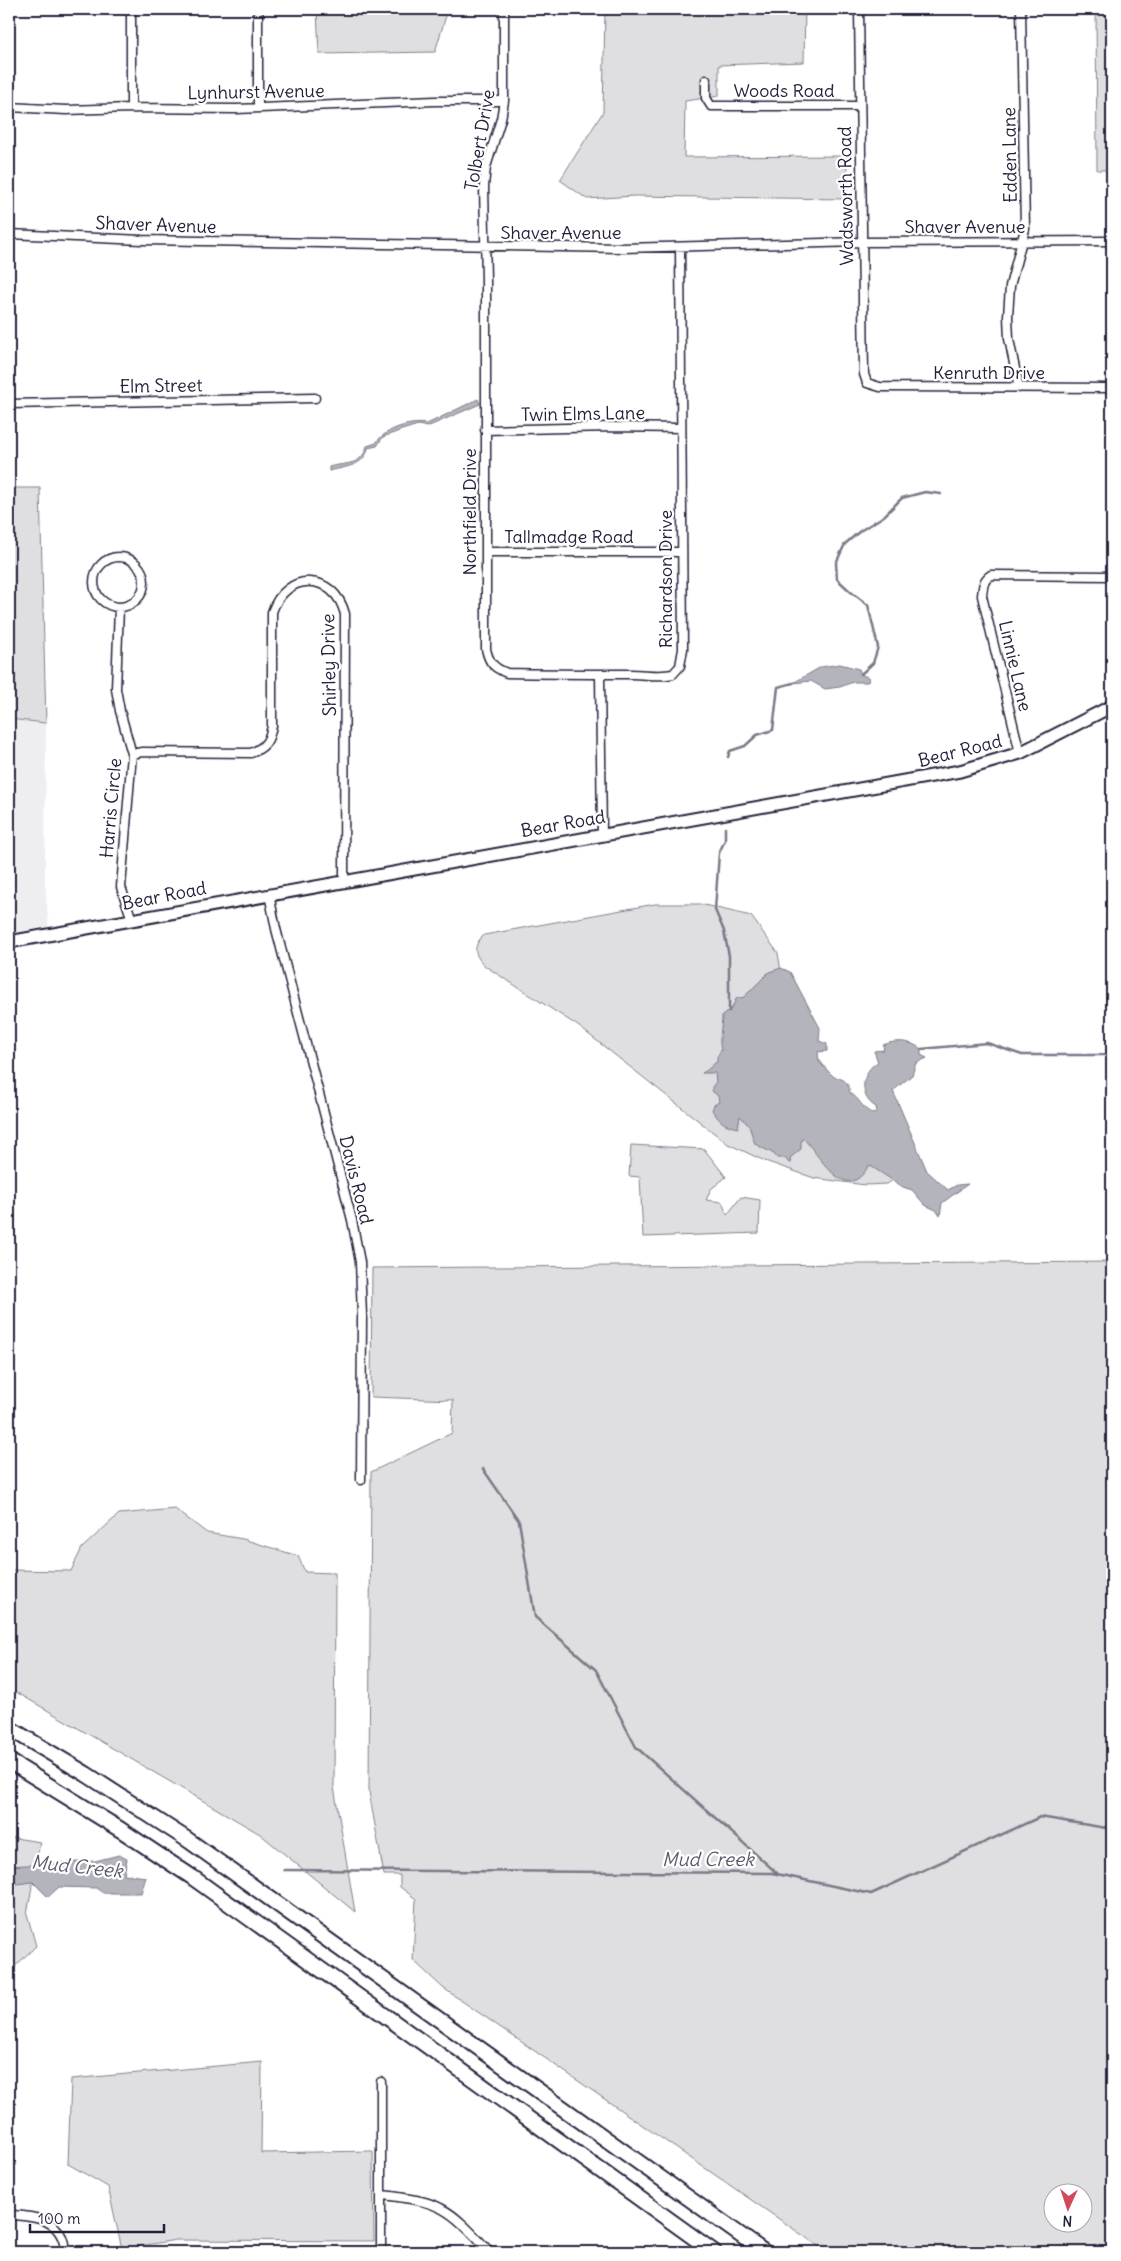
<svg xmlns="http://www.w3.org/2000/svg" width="1121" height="2261" font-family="Delius,sans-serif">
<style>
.built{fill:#eeeef1}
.green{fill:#dfdfe2;stroke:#80808e;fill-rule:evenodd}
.water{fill:#b4b4bc;stroke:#7a7a88}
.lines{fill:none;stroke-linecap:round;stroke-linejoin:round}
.stream{stroke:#7a7a88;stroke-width:2.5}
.street-casing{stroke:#22223b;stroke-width:11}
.secondary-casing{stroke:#22223b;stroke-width:15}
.highway-casing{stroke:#22223b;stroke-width:18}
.street{stroke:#fff;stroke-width:8}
.secondary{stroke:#fff;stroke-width:11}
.highway{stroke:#fff;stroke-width:14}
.labels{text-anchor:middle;stroke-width:4.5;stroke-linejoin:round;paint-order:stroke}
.street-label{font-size:18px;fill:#22223b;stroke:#fff}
.water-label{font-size:19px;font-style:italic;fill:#5c5c6f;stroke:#fff}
</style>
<rect width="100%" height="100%" fill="#fff"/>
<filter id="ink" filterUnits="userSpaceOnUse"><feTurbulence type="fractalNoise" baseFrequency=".02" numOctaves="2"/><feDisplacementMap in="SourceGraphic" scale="10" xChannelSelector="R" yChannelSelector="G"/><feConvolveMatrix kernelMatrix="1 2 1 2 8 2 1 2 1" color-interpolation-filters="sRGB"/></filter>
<g filter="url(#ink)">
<path class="built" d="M9,719L46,723L45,882L49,929L9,936Z"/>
<path class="green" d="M317,9H448L435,52L319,54Z
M605,9H805L804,62L719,65V96L685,101L684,157L847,156V199L634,196L587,199L560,180L603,112Z
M1096,9H1112V170H1097Z
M9,488H40L46,723L9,719Z
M655,904H700L751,916L778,953L786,1002L809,1045L901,1175L887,1184L865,1185L814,1178L765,1161L728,1144L578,1026L485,966C474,955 472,946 484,935Z
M631,1145L704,1149L726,1177L711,1189L706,1200L722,1202L727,1215L741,1197L760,1200L759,1233L643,1237L640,1177L629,1176Z
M1112,1262V2252H827L443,1988L413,1960L416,1899L400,1887V1875H384L369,1792L371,1472L452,1433L453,1400L371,1397L372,1268ZM1054,2194H1084V2224H1054Z
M175,1509L207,1533L243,1539L298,1556L305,1572L335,1573L334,1787L355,1912L260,1834L9,1688V1570L71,1571L82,1548L119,1514Z
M9,1837L40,1842L27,1914L36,1946L9,1972Z
M262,2062L261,2153L373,2151L374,2241L176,2240L122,2249L108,2187L68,2164L71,2079Z"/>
<path class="water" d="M478,399L480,404L427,427L418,425L402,430L383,437L377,446L368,448C365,466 345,467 329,471V467C346,462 361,467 367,446L376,443C385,429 410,421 427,424Z
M840,664L859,669L861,674L869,678L868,682H853L840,687L825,689L811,681L793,683L821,667Z
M781,968L790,972L820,1028L819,1041L827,1044V1051L818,1052L819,1062L834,1077C845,1079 848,1082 850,1093C860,1098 862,1110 874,1114L877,1112L876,1107C858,1097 861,1071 878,1062L874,1051L884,1050L883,1045C895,1040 910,1040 921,1049V1055L927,1058L916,1063L912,1075L893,1091L927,1171L948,1190L957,1185L968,1184L942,1203L940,1216L936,1210L925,1205L912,1190L903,1187L869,1165C846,1207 821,1157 803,1138L801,1142V1149L790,1158L791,1163H789L785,1158H777L774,1154L755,1144L749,1126L740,1116L738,1128C725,1126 719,1121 712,1110L714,1105L719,1102L718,1096L712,1091V1087L716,1082L715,1073H702C709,1070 711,1065 717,1062V1057L721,1050C718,1038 722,1028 722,1016L732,1008L736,999L744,997L769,972Z
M119,1855L127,1859L124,1874L146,1877L141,1893H103L96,1888L59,1887L48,1897L33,1882L9,1885V1866L95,1861Z"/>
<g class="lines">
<path class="stream" d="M861,674L873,663L878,647L868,605L851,592L837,579L836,563L845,544L860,531L884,516L902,498L925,492L941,494
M728,757L730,751L745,746L757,735L773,730L778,687L793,683
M725,828V840L719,853L715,910L724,931L729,956V1011
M921,1049L987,1043L1022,1055H1112
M483,1469L519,1521L535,1617L596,1670L636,1747L778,1874
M284,1870L772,1873L871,1894L1040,1817L1112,1829"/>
<g class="street-casing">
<path id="street" d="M131,9V108
M258,9V108
M504,9V101L501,119L486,167L484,186L486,280V649C489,663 494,668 507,673C549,674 590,674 631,674C646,674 659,677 673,674L680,666L683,649L680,247
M859,9L864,374L867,383L880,387L1112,388
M706,80V98L711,106H860
M9,107L66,110L131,108L236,109L435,101H504
M9,234L142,240L622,248L861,242L1112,241
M1019,388L1009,339L1008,316L1010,286L1025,229L1021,9
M9,404L315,398
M485,430L611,427L681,428
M486,552H681
M94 582a25 25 0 1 1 50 0a25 25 0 1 1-50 0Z
M119,607L116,689L120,711L132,754L121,887L132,920
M600,675L602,835
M1020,753L982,596C983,586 983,580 991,575L1112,576
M132,754L142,752L251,753C265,747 269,742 272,726V612C286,571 334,572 345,614L344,881
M269,894L276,929L352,1220L360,1262L362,1316L361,1480
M382,2195C444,2202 448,2208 490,2252
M9,2215C35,2216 64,2219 65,2252
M381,2252V2082"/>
</g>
<g class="secondary-casing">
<path id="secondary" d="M9,942L960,771L1020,753L1112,706"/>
</g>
<g class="highway-casing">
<path id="highway" d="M9,1728L86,1774L188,1840L764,2252
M9,1761L121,1830L192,1877L714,2252"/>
</g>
<use href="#street" class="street"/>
<use href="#secondary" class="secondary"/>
<use href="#highway" class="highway"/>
</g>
</g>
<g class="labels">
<g class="street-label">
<text x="784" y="97">Woods Road</text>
<text transform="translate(256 92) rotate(-1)" y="6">Lynhurst Avenue</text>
<text transform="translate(480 140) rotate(-80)" y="6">Tolbert Drive</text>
<text transform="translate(1010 155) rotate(-91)" y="6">Edden Lane</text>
<text transform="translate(846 196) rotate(-91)" y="6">Wadsworth Road</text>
<text transform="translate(156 225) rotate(2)" y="6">Shaver Avenue</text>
<text x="965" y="233">Shaver Avenue</text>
<text x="561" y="239">Shaver Avenue</text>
<text x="989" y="379">Kenruth Drive</text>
<text transform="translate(161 386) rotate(-1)" y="6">Elm Street</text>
<text transform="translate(583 414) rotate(-1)" y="6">Twin Elms Lane</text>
<text transform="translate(470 512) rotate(-90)" y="6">Northfield Drive</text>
<text x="569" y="543">Tallmadge Road</text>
<text transform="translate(666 579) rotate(-90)" y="6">Richardson Drive</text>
<text transform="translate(329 665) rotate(-91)" y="6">Shirley Drive</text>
<text transform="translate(1015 666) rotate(77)" y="6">Linnie Lane</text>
<text transform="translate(960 751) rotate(-14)" y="6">Bear Road</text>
<text transform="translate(111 808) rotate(-85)" y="6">Harris Circle</text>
<text transform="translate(563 824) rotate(-10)" y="6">Bear Road</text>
<text transform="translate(164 896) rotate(-11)" y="6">Bear Road</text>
<text transform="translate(356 1180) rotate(76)" y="6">Davis Road</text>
</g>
<g class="water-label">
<text x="708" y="1866">Mud Creek</text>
<text transform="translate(77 1866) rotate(6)" y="7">Mud Creek</text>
</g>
</g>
<rect width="1121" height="2261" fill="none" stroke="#fff" stroke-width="30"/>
<rect x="15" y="15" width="1091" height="2231" fill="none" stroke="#22223b" stroke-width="2" filter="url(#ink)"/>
<g transform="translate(1068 2208) rotate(183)"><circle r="24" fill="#ffffff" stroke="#a7a7b1"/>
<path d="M0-4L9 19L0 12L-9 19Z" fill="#d1495b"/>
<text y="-8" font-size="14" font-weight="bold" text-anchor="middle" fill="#22223b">N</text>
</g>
<path d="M30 2224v8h134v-8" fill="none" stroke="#22223b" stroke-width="2.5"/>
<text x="38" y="2224" font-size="15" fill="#22223b" stroke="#ffffff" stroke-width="4" paint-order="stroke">100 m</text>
</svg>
